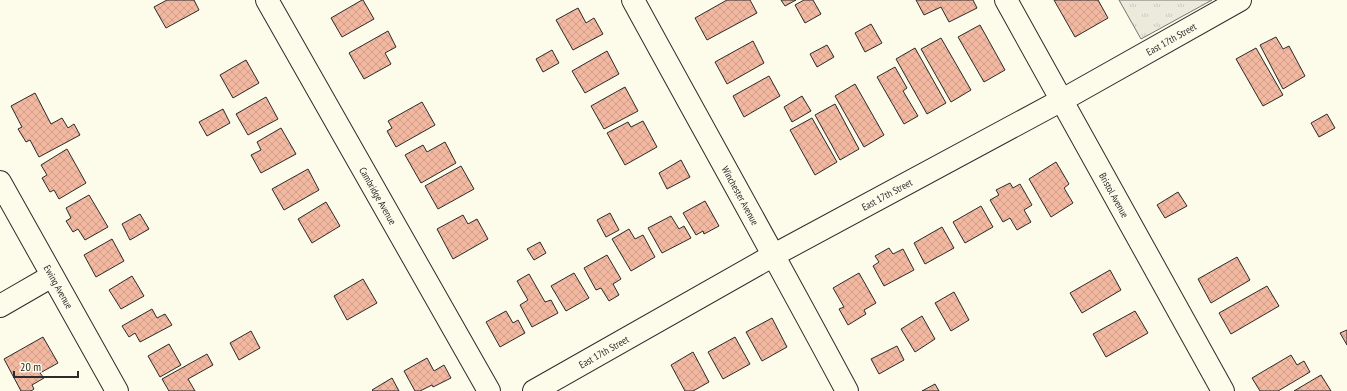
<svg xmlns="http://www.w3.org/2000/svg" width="1347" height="391" font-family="'PT Sans Narrow',sans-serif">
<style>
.grass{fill:url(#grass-tufts);stroke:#74746e}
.building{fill:url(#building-cross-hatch);stroke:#2b2b2b}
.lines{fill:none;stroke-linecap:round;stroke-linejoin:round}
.minor-casing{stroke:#2b2b2b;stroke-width:24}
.minor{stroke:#fdfbea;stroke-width:22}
.labels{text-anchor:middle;stroke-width:3;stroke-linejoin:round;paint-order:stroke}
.street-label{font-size:10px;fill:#2b2b2b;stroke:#fdfbea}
</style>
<defs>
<pattern id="grass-tufts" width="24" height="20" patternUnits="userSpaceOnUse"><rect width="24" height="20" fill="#ecebdb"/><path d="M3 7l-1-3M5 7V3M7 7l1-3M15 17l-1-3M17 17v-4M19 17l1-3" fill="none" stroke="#cbcabc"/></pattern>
<pattern id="building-cross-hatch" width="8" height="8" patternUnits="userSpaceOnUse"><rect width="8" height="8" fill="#f2b8a0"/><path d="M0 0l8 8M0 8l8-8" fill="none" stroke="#d09e8a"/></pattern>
</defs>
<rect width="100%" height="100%" fill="#fdfbea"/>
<path class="grass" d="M1119,0H1212L1141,39Z"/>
<path class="building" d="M167,0H194L199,10L166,28L154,7Z
M362,0H363L374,19L342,37L331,18Z
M727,0H750L757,13L707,40L695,18Z
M781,0H796L785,6Z
M804,0H813L821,14L805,23L795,5Z
M916,0H973L977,8L949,22L941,7L924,15Z
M1054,0H1098L1108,18L1075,37Z
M578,8L586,23L594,18L603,34L573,50L556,20Z
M871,24L882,43L865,52L855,33Z
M980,25L1005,70L984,82L958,37Z
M388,31L396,47L385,53L391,64L364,79L349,53Z
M1276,37L1283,49L1289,46L1305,76L1283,89L1260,45Z
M941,38L971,90L951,102L921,49Z
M753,41L764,63L727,84L715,62Z
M827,45L834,57L817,67L810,54Z
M915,48L946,103L927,114L896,59Z
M1256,48L1283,95L1263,106L1236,59Z
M552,50L559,63L543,72L536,59Z
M607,51L619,74L585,93L572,71Z
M246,60L259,83L233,98L220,75Z
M895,67L907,88L903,91L918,116L904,124L877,77Z
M769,76L780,96L744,117L733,96Z
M855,84L884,135L864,147L835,96Z
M625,87L638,111L604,129L591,106Z
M35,93L51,124L62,118L68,128L74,124L80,135L39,157L30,140L26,142L18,129L22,127L11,106Z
M802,96L811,111L792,122L784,107Z
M266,97L278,119L248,135L236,114Z
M422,102L435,125L396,147L387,131L392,128L388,121Z
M835,104L859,149L840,160L815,115Z
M223,109L230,123L207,136L199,122Z
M1327,114L1335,128L1319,137L1311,123Z
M812,118L837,162L815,175L790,130Z
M643,121L657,147L625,165L607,133L628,122L631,127Z
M281,128L296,154L261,173L251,155L261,150L257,142Z
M445,142L456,163L421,183L405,155L423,145L427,152Z
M67,149L86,183L59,199L54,190L50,192L42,178L47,175L41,165Z
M681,160L690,177L667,189L659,173Z
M1056,162L1069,184L1064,188L1073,203L1051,217L1029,179Z
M461,166L474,189L438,209L425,186Z
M308,169L319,190L284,210L272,189Z
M1010,183L1013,188L1020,184L1032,205L1024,210L1031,222L1017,230L1010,218L1003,222L990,200L999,195L996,190Z
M1178,192L1187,206L1165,218L1157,205Z
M89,195L108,227L85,240L78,229L73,232L66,221L71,218L66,208Z
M705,201L719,226L704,234L703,231L696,235L683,213Z
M326,202L340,226L312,243L298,219Z
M981,206L993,227L965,243L953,222Z
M610,213L619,230L606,237L597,220Z
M140,214L149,229L130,240L122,224Z
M463,215L468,224L477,219L488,239L453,259L437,229Z
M671,216L679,229L684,226L691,238L662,253L648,228Z
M942,227L954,248L925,264L914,243Z
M629,229L635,239L643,235L655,257L631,271L612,239Z
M112,239L124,261L96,277L84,255Z
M540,242L546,253L534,260L527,249Z
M889,248L893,254L903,249L914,270L884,286L873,266L879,262L875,256Z
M607,255L621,279L613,284L619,295L609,301L601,288L596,290L584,268Z
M1237,257L1250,280L1211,303L1198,279Z
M1110,270L1121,290L1082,313L1070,293Z
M574,273L589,298L566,311L551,286Z
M859,273L876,303L864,310L866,314L848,325L839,309L844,307L833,288Z
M529,274L545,302L551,300L558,313L532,327L520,305L528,300L517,281Z
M132,276L144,296L121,309L109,290Z
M363,279L377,303L347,320L334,296Z
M1267,286L1279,306L1231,334L1219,313Z
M954,292L969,320L951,331L935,303Z
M152,309L157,318L165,314L172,325L140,342L135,333L129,337L122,326Z
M506,311L513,323L518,320L525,333L500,347L486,322Z
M1135,311L1148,333L1106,357L1093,334Z
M922,316L935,339L915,352L901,329Z
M772,318L787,347L762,361L746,332Z
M1347,330V345L1340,333Z
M251,331L260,348L239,360L230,343Z
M43,337L58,363L40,373L44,378L32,385L34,389L31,391H21L4,359Z
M735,337L750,364L723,379L708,352Z
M169,344L181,365L160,377L148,356Z
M897,346L904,360L879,374L871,359Z
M693,352L709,382L693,391H685L671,365Z
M207,354L213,365L188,379L195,391H169L162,379Z
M1291,355L1297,365L1304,361L1310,372L1278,391H1260L1252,378Z
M427,358L434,371L444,365L451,378L433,387L432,385L420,391H415L404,371Z
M1321,375L1331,391H1294Z
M392,378L399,391H373L372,390Z
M935,384L939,391H922Z"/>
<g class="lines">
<g class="minor-casing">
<g id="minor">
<path id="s1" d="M267,0L489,391"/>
<path id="s2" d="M633,0C704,130 777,260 847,391"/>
<path id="s3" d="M1006,0L1223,391"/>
<path id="s4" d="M0,182L117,391"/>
<path d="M0,306L52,276"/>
<path id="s5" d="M534,391L774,255L1073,94L1240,0"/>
</g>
</g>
<use href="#minor" class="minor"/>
</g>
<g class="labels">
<g class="street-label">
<text dy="4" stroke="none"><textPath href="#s5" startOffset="728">East 17th Street</textPath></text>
<text dy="4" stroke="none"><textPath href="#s5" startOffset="404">East 17th Street</textPath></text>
<text dy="4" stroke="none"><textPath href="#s2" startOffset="223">Winchester Avenue</textPath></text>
<text dy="4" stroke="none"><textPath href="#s1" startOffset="225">Cambridge Avenue</textPath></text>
<text dy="4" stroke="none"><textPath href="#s3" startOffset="223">Bristol Avenue</textPath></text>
<text dy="4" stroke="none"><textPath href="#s4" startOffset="120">Ewing Avenue</textPath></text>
<text dy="4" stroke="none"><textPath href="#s5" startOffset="80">East 17th Street</textPath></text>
</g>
</g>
<path d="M14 371v6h64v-6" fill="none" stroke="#2b2b2b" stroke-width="2"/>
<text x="20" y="371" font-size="12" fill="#2b2b2b" stroke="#fdfbea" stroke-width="3" paint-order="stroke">20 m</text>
</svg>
